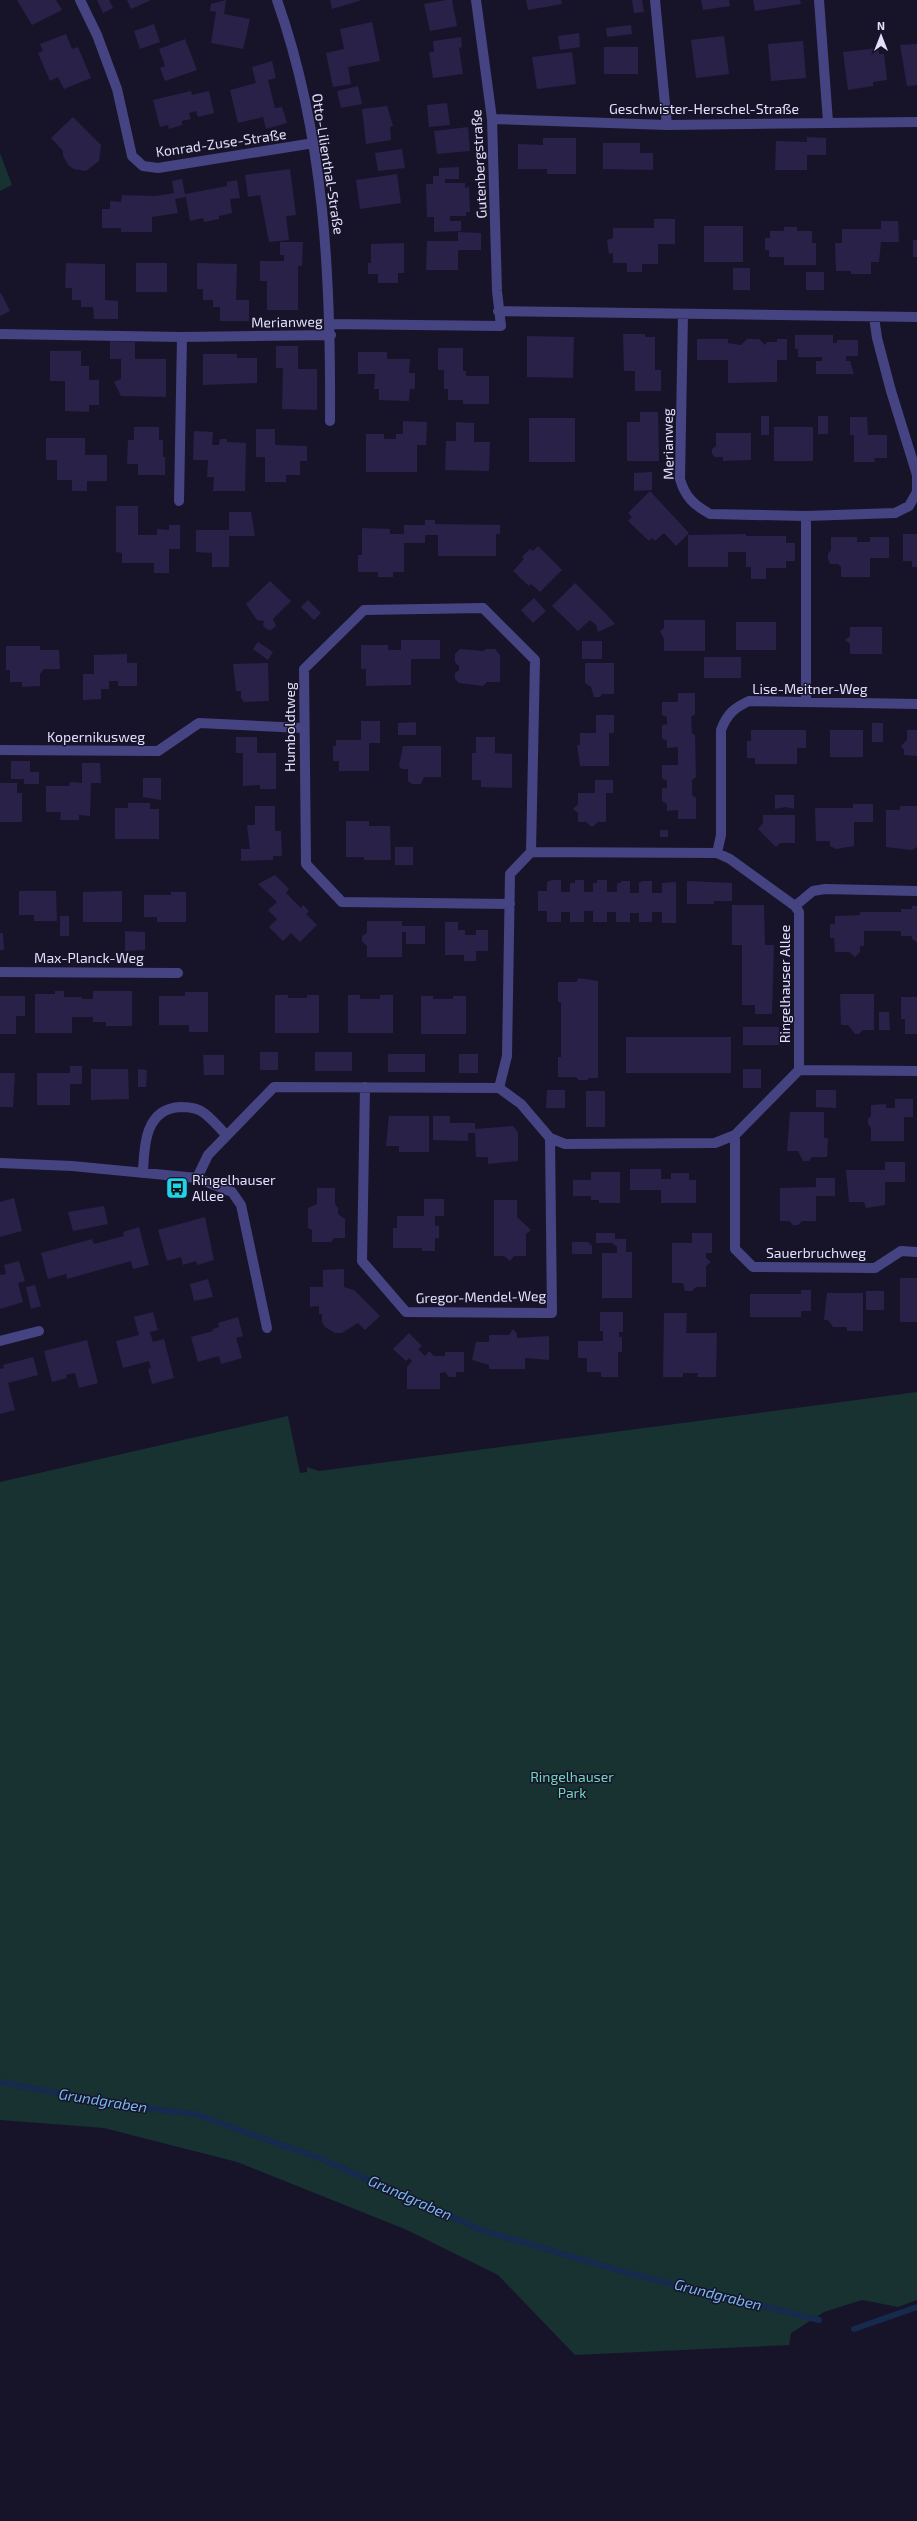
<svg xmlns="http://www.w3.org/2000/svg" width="917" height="2521" font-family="'Exo 2',sans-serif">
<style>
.green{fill:#173231}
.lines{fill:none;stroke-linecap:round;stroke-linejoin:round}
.stream{stroke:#152a4c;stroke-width:6}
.building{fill:#292148}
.street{stroke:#464383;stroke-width:10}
.labels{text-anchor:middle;stroke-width:3;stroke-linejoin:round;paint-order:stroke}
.street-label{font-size:14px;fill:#e2dffc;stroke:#171429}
.poi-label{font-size:14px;fill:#e2dffc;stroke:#171429;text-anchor:start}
.park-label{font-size:14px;fill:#71d6bc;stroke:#171429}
.water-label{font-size:15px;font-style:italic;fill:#77b9f1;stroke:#171429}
</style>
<rect width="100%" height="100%" fill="#171429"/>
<path class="green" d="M0,153L12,185L0,191Z
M917,1392V2300L898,2307L862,2300L824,2312L791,2333L789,2345L575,2355L498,2275L407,2230L237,2162L104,2128L0,2120V1482L288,1416L300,1473L307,1472V1467L319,1471Z"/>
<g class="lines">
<path class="stream" d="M0,2082L120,2105L195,2114L324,2160L481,2230L628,2273L819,2320
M854,2329L917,2307"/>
</g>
<path class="building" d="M17,0H56L62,10L32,25Z
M97,0H109L113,8L103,13Z
M127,0H151L131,9Z
M226,0L224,14L250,19L243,49L211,43L216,12L210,11L211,4Z
M330,0H362L332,9Z
M446,0H452L457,26L430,31L424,4Z
M526,0H561L562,4L528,10Z
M632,0H642L644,12L634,13Z
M701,0H729L730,6L703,10Z
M753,0H800L801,4L755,11Z
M372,22L380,61L348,67L351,84L333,87L326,53L344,49L340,29Z
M154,24L160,42L140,49L134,31Z
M631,25L632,34L607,37L606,28Z
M579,33L580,47L560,50L558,36Z
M66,34L72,49L78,47L91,78L64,89L58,77L50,81L38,53L43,51L40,44Z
M724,36L729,74L696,78L691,40Z
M461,37L462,47L459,48L463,74L433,78L429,52H434L433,41Z
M185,39L197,70L165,81L160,68L165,66L159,49Z
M803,41L806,78L771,81L768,44Z
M917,44V85L907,86L900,45Z
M604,47H638V74H604Z
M878,48L879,54H884L887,80L873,82V86L848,90L843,52Z
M572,52L576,84L537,89L532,57Z
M272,61L276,78L268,80L275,108L282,107L287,123L266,129L263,117L238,123L230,90L256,83L252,67Z
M358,86L362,104L341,108L337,91Z
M191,91L192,95L209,91L214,113L198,117L196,111L189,113L191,119L182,121V125L169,129L168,125L160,127L153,100Z
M447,103L450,125L429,127L427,105Z
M387,106L393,126L390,127L391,140L366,144L362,109Z
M73,117L101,145L99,161L86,171L74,169L69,166L63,156V151L51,138Z
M468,127L470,151L437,154L434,131Z
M807,137L826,138V155H807V170H775L776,141L807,142Z
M543,138H576V174H547V169H518V144L543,145Z
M603,143H640V153H653V170L603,169Z
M402,149L405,168L378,171L375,153Z
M459,167V179H445V183H465V188L469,187L470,212H466V216H450V221H461V231L434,232V217H427L426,184H433V176H439V168Z
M290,169L296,215L286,216L289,240L269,242L260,195L248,197L245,175Z
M397,174L401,203L360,209L356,180Z
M182,179L185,194L227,186V182L237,180L240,198L230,199L232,213L219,216V219L204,222L203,218L190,221L186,197L175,199L178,213L152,217V232H121V228H102V209H110V201L121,202L122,195L156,196L174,193L172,181Z
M654,219H675V244H658V264H642V272H627V263H613V253L609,254L607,240L613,238V228H654Z
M881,221H898L899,242H881L879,262H871V274H851V271H836L835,243H842V229H881Z
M704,226H743V262H704Z
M784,227H797V231H812V243H816V265H784V257H769V250H765V238H770V231H784Z
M458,232L481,233V250H458V270H426L427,241H458Z
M913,240H917V257H913Z
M280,242H303L302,266H298V310H267V281H260V261H284V255H280Z
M404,243V273H398V283H378V274H368V263H371V244Z
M66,263L105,264V300L118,301V319H94L93,307H81V300H72V288H65Z
M136,263H167V292H136Z
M197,263L237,264L236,300H249V321H220V307H213V300H203V289H197Z
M733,268H750V290H733Z
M806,272H824V290H806Z
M1,293L10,311L0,316V294Z
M623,334H645V337H655V370H661V391H635V371H624Z
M795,335H833V343H837V340H858V356H846V361H850L854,374H816V361H822V357H798V349H795Z
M527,336L574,337L573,378L527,377Z
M697,339H728V343L741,345L747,339H759L765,345L767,342H777V339H787V360H777V382L728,383V360H697Z
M110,341L135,342V359H166V397L121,396L114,382L121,379V359H110Z
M276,346H298V369H317V410L282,409L283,368H276Z
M438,348H463V371H466V376H489V404H463V400H448V389H444V370H438Z
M50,351H81V366H89V380H99V405H89V412L65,411V381H50Z
M358,352H387V359H410L409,373H415V389H410L409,401L379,400V389H374L375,374H358Z
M203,354H237V358H257V383L203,385Z
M640,412H658L659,461H627V422H640Z
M761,416H769V435H761Z
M818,416H828V434H818Z
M850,417H867L868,435H887V458H874L875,462H854V435H850Z
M529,418H575V462H529Z
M403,421L427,422L426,445H417V472H366V434H384V439H396V434H403Z
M456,422L474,423V442H490L489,471L445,470L446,441H456Z
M134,427H159V440H163V457H165V475H138V464H127L128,440H134Z
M774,427H813V461H774Z
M256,429H275V445L307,446V461H300V475H286V482H265V457H256Z
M194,431L213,432L212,445H219L220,439H227V442L246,443L245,491H213L214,477H207L208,460H193Z
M716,433H751V460L723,461V457H715L712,454V449L716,446Z
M46,438H85V455H107V481H87V491H72V480H57V460H46Z
M652,472V490L634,491V473Z
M650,491L689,533L676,546L664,533L655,541L652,538L649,541L628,521L632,517L628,513Z
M116,506H138V535H157V529L169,530V525H180V549H169V573H154V563H122V553L116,552Z
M229,512H251L255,536H229V567H212V553L196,552V530H229Z
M425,520H435V524L500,525V534H496V556H438V535H425V543H404V572H393V577H378V572H358V555H362V528L390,529V534H404V525H425Z
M746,534V536H786V543H795V561H786V568H766V579H751V567H746V552H728V567H688V535Z
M903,534H917V567H912V561H903Z
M831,537H857V542H870V537H889V558H870V577H841V567L838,564H830L828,559V554L831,550Z
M538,546L562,570L540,592L531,584L529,586L513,571L524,559L522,557L530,549L533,551Z
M270,581L291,601L273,619L276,626L271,630H268L263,626L264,621L257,620L246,604Z
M575,583L606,614L615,624L598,632L596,625L590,620L578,631L552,606Z
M534,598L546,611L533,623L521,610Z
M308,600L321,613L314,620L301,607Z
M664,620H705V651H664V639L660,631L664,628Z
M736,622H776V650H736Z
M850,627H882V654H850V644L845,640L850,636Z
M401,640H440V659H411V685L366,686V669H361V645H388V650H401Z
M582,641H602V659H582Z
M258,642L273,652L268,660L253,649Z
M6,646H40V650H59L60,669H44L40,674V686L22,687V682H10V670H6Z
M460,649L483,651L486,649H495L500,655V682H487L483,686L459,683L455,679V673L459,670V666L455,662V654Z
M127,654V663H137V686H118V681H109V689H101V699L83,700V674H94V655Z
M704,657H741V678H704Z
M268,663L269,701L244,702L241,698V691H236L233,664Z
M585,663H614V694H602L600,697H594L591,687L585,683Z
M678,693H695V714L691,717L692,733L695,735L696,777L692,780V795L696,798V819H678V810L667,811V804L662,801V788H667V781L662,778V765H678V747L667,748V741L662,738V725L667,724V717L662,715V702H678Z
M596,715H614V733H609V766H580L577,745H580V733H596Z
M361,721H380V743H369V771H339V761H333V746H336V740H361Z
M416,722V735H398V723Z
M872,723H883V742H872Z
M751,730H806V748H797V764H755V758H747V741H751Z
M830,730H863V757H830Z
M907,730H917V756L904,755V750L901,746L907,740Z
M236,737H257V753H276V789H260V785L243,786V753H236Z
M476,737H495V753L512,754V788L481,787V780H472V753H476Z
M403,746H441V777H424L421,784H412L408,781V769H402L399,766Z
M11,761H30V772H39V784H24V779H11Z
M82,763H100L101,783H91L90,816L79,815V820H60L61,812H46V786H69L70,782L82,783Z
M143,778H161V800L143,797Z
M595,780H613V793H606V822H598L592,827L586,822H578V813L573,809L578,804V793H595Z
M0,783H17V793H22V822H0Z
M775,795H794V809L785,807L775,809Z
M128,803H150V809H159V839H115V808H128Z
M853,804H873V822H854V846L836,849L830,846V841H816L815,808H853Z
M255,806H275V831H281L282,856H273V860L241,861V849H250L247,825H255Z
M900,806H917V847L912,850L886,847V810H900Z
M763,815H795V843H780L776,847L758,829L763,823Z
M346,821H369V826H390L391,860H364V857H346Z
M660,830H668V837H660Z
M395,847H413V865H395Z
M275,875L289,889L286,893L301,908L303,905L309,911L306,914L317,925L300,942L291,933L283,941L269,927L277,919L268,910L277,902L258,884Z
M552,880H561V892H570V883H575V880H584V892H593V883H597V880H607V892H617V883H621V881H630V893H639V883L643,881H652V893H662V883L676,882V923H662V912H652V922H639V913H630V922H616V912H607V922H593V911H584V922H570V912H561V922H547V911H538V891H547V882Z
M687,881L732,883V901H714V904H687Z
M19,891H56L57,921H34V915H19Z
M122,891V922H83V892Z
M171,892H186V922H157V917H144V895H171Z
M732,905H764L765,945H774L772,1014H755V1005H742V945H732Z
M912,906H917V942L912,939V936H901V931H864V946H860V952L855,957L849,952H835L834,938H830V924H835V916L860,915V912H901V909H912Z
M60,916H69V936H60Z
M367,921H402V926H425V944H406V932H402V957H367V946L362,941V936L367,933Z
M445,922H458V930H465V935H476V930H488V951H476V961H464V955H445Z
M125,931L145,932V950L125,951Z
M0,933H3L4,950H0Z
M579,978L598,981V1078H589L587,1080H579L576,1077H558V1057H561V1002H558V982H576Z
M55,991H64V997H82V999H93V991H132V1026H106V1022H93V1017H72V1033H35V994H55Z
M185,992H208V1032H189V1025H159V996H185Z
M840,994H874V1030H863L859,1034H855L848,1025H841Z
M275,995H288V998H307V995H319V1033H275Z
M348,995H360V999H380V995H393V1033H348Z
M0,996H25V1016H16V1034H0Z
M421,996H433V999H453V996H466V1034H421Z
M901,997H917V1034H905V1019H901Z
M879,1012H889L890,1030H879Z
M743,1027H779V1045H743Z
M626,1037H731V1073H626Z
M260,1052H278V1070H260Z
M315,1052H352V1071H315Z
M388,1054H425V1072H388Z
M459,1054H478V1073H459Z
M203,1055H224V1075H204Z
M70,1066H82V1084H70V1105H37V1073H70Z
M91,1069H128L129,1099L91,1100Z
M138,1069L147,1070L146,1087H138Z
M743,1069H761V1088H743Z
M0,1073H15L13,1107H0Z
M547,1090H565V1108H546Z
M816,1090H836V1108L816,1107Z
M586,1091H605V1127H586Z
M895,1099H913V1117H904V1141H871V1128L868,1124V1119L871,1116V1105L886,1104V1108H895Z
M790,1112H824V1138H828L827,1157H812L809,1161H803L798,1151H787Z
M389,1116H429V1152H399V1146H386Z
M433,1116H450V1123H475V1129L513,1126L518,1132V1161L488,1164V1157H476L475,1133H468V1141L433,1140Z
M885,1162H905V1182H885V1205L866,1208L864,1202H849L846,1170H885Z
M630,1169H661V1179H671V1173H689V1180H696V1203H661V1190H630Z
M591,1172H620V1203H599V1200H591V1196H573V1180H591Z
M816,1178H835V1196H816V1221H802L798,1225H793L789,1221H780V1188L816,1187Z
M317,1188H335V1204L338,1208V1214L345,1219V1238H334L331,1242H312V1230L308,1228V1208L317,1204Z
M14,1198L22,1231L0,1237V1202Z
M424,1199H444V1216H435V1226H439V1238H435V1251H422V1248H393V1228H397V1216H424Z
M494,1200H517V1217L531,1230L526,1234V1256H514L510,1261L504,1256H494Z
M104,1206L108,1224L73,1231L68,1212Z
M205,1217L214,1260L197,1265L196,1261L183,1265L181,1257L167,1261L158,1230Z
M139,1227L149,1265L133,1269L131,1261L67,1279L66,1274L48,1279L41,1253L92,1239L94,1244L124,1236L123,1232Z
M596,1233H615V1239H626V1252H632V1298H602V1253H617V1247L612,1243H596Z
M692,1233H712V1253H706V1258L711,1262L706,1266V1287H696L692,1291H685L683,1283H672V1243H692Z
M572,1242H588L592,1246V1254H572Z
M19,1261L25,1281L18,1283L23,1302L0,1309V1275L6,1274L4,1265Z
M344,1269V1287L354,1290L380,1316L365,1330L358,1323L342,1333H335L325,1327L322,1322V1314H319V1306L310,1307V1287H323V1270Z
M900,1278H917V1322H900Z
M208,1279L213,1297L194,1301L190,1284Z
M35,1285L41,1306L31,1309L26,1287Z
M801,1290H811V1311H801V1317H750V1294H801Z
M866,1291H884V1310H866Z
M827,1293H863V1331H847V1327H833L828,1320H824Z
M153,1312L158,1330L150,1332L153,1342L164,1339L174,1378L152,1384L148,1369L151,1368L149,1361L123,1368L116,1341L139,1335L134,1317Z
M600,1312H623V1332H619V1337H622V1352H618V1377H601V1372H587V1358H578V1341H603V1331H600Z
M664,1313H687L686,1333H717L716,1377H697L698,1373H683V1377H663Z
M238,1317L243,1336L236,1338L242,1358L221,1364L219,1356L198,1362L191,1337L213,1331V1329L219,1327L218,1323Z
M513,1329L517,1334V1338L549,1336V1360L525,1358V1369H489V1365L472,1360L476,1342H489V1335H509Z
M409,1333L422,1346L418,1349L425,1356L429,1351L434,1356H445V1352H464V1372H456V1377H449L445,1372L440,1373V1389H407V1367L412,1361L409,1358L406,1361L393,1349Z
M87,1340L98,1383L79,1388L75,1373L66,1375L67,1378L52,1382L44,1351Z
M33,1357L38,1375L8,1383L15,1410L0,1414V1369L4,1368L3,1365Z"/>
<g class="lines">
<path class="street" d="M80,0L97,35L117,89L132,156L143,166L158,168L314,143
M277,0C325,136 331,279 330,421
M655,0L667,125
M819,0L828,122
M492,119L667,125L917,122
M498,311L917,317
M683,314L680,479C685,497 694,505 710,514L806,516L895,513L909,506L917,492V475L891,391L877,338L874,317
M331,324L501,326L497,291L492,119L476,0
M0,334L182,337L331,335
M179,501L182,337
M806,516V702
M0,750L158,751L199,723L303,728
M717,853L721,835V730C727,714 734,708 749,701L917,704
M510,904L342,902L306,864L304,669L364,610L483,608L535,660L531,852
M795,906L813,891L825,889L917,891
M0,972L178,973
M799,1070L917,1071
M365,1087L362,1261L406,1312L552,1313L550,1138
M735,1135V1249L753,1267L875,1268L901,1251L917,1252
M0,1163L72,1166L197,1178L232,1192L241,1205L267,1328
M143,1173C144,1146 145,1108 181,1107C189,1107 198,1108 204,1113C212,1119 219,1127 226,1135
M197,1178L208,1155L274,1087L499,1088L521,1104L550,1138L565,1144L715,1143L735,1135L799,1070V912L795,906L730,859L717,853L531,852L510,874L507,1056L499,1088
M0,1341L39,1331"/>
</g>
<defs>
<g id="bus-square" transform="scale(1.15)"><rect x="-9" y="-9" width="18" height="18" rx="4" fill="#1ed4e8" stroke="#171429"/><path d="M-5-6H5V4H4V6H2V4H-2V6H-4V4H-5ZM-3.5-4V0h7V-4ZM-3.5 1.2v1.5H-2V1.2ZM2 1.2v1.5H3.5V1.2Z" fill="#111"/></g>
</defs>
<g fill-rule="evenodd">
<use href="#bus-square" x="177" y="1188"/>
</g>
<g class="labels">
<g class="street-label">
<text x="704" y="114">Geschwister-Herschel-Straße</text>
<text transform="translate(221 143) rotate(-8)" y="5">Konrad-Zuse-Straße</text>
<text transform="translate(328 164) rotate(81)" y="5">Otto-Lilienthal-Straße</text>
<text transform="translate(479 164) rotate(-93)" y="5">Gutenbergstraße</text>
<text transform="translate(287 322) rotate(-1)" y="5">Merianweg</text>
<text transform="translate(668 444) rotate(-91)" y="5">Merianweg</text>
<text x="810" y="694">Lise-Meitner-Weg</text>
<text transform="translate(290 727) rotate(-90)" y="5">Humboldtweg</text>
<text x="96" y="742">Kopernikusweg</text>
<text x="89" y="963">Max-Planck-Weg</text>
<text transform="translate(785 984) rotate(-90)" y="5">Ringelhauser Allee</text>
<text x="816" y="1258">Sauerbruchweg</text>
<text transform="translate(481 1297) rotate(-1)" y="5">Gregor-Mendel-Weg</text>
</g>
<g class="poi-label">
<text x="192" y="1185">Ringelhauser<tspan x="192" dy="16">Allee</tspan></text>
</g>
<g class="park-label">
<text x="572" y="1782">Ringelhauser<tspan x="572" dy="16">Park</tspan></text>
</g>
<g class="water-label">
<text transform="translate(103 2101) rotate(9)" y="5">Grundgraben</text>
<text transform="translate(410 2198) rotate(24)" y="5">Grundgraben</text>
<text transform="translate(718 2295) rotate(14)" y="5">Grundgraben</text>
</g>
</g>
<g transform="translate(881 36)" stroke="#171429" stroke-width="3" paint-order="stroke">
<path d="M0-3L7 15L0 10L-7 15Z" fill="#e2dffc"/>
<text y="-6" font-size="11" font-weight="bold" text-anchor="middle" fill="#e2dffc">N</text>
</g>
</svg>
